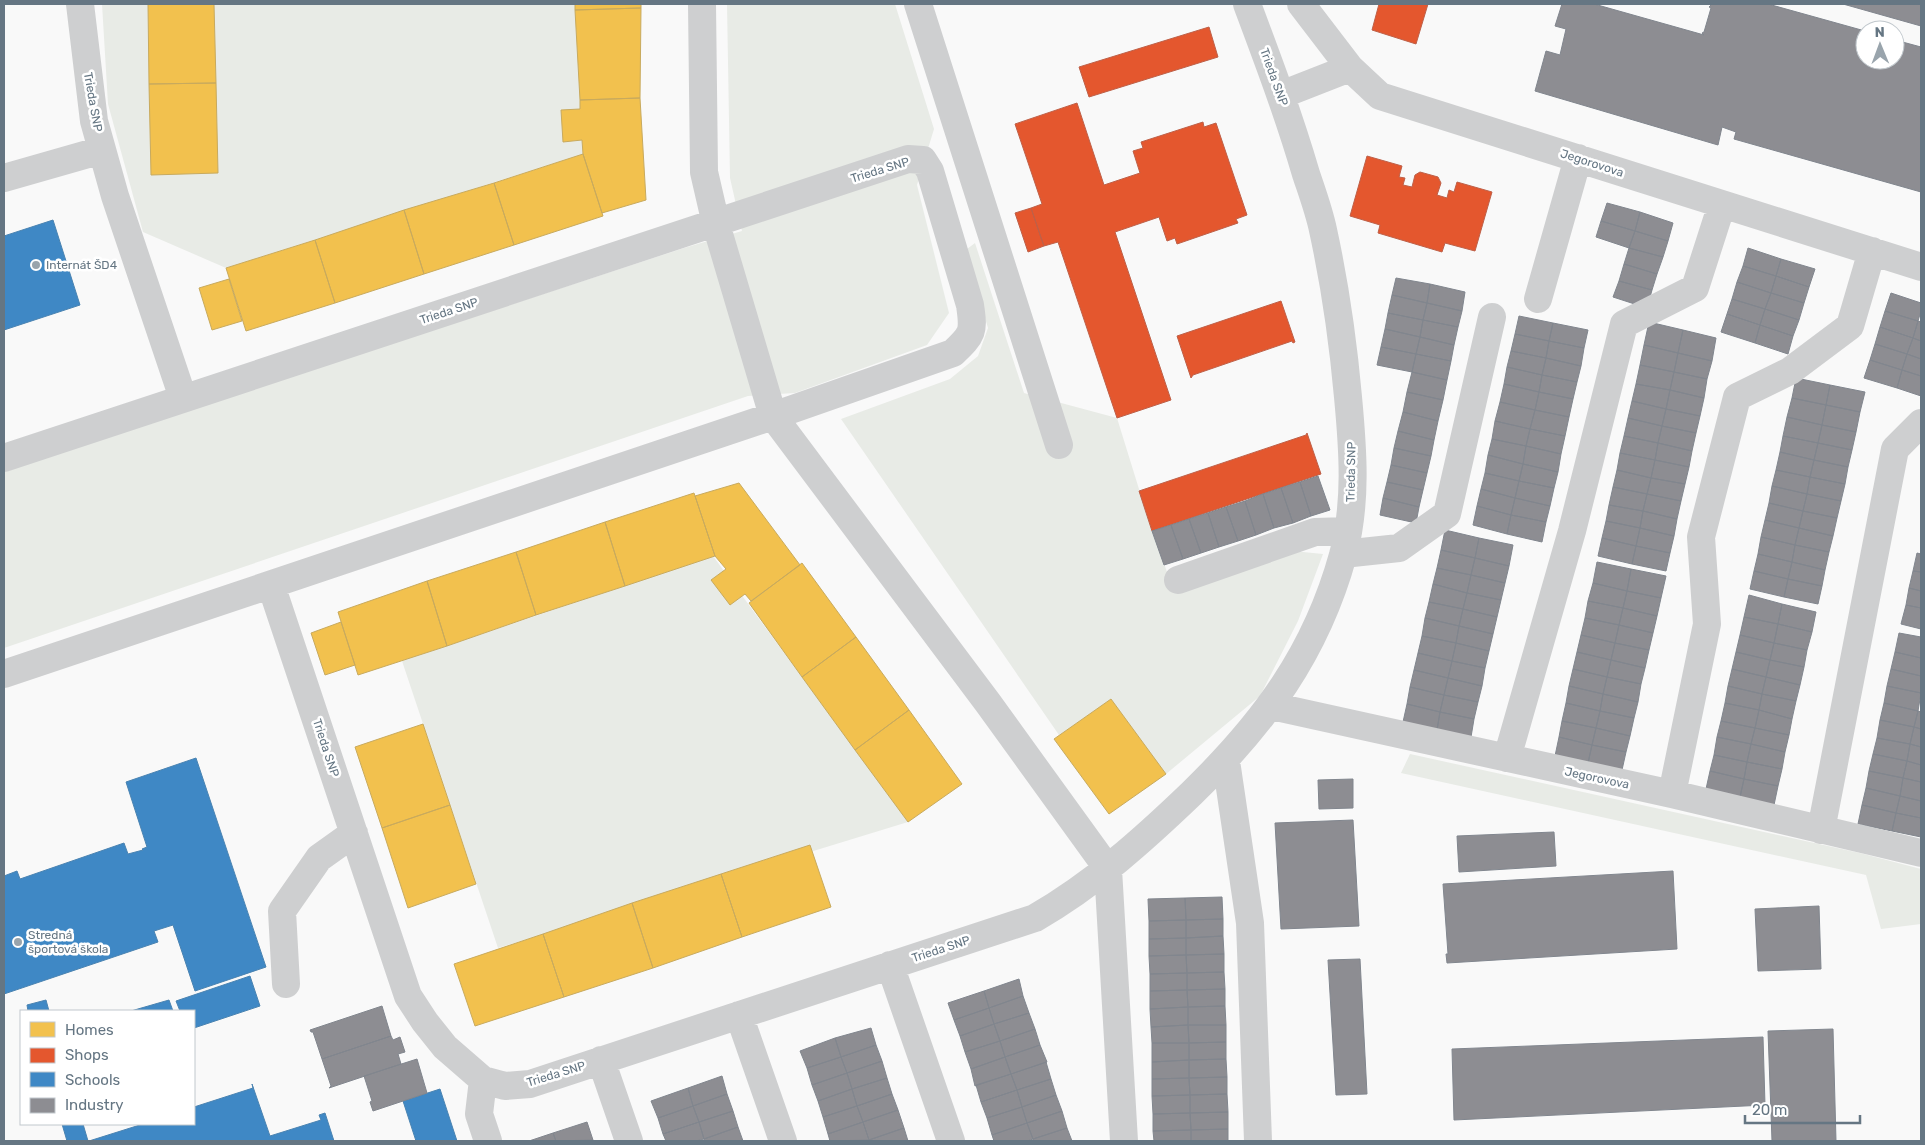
<svg xmlns="http://www.w3.org/2000/svg" width="1925" height="1145" font-family="Rubik,sans-serif">
<style>
.green{fill:#e8ebe6}
.homes{fill:#f2c14e;stroke:#c8aa5e}
.shops{fill:#e4572e;stroke:#be6048}
.schools{fill:#3f88c5;stroke:#4a83b1}
.industry{fill:#8d8d92;stroke:#81868e}
.lines{fill:none;stroke-linecap:round;stroke-linejoin:round}
.minor{stroke:#cecfd0;stroke-width:28}
.poi-dot{fill:#99a4ac;stroke:#fff;stroke-width:2}
.labels{text-anchor:middle;stroke-width:5;stroke-linejoin:round;paint-order:stroke}
.street-label{font-size:12px;fill:#657683;stroke:#fff}
.poi-label{font-size:12px;fill:#657683;stroke:#fff;text-anchor:start}
</style>
<rect width="100%" height="100%" fill="#f9f9f9"/>
<path class="green" d="M102,4H577L583,154L226,268L143,232L108,104Z
M727,4H895L934,129L917,185L949,313L927,345L795,393L748,396L4,648V470L684,248L742,231L730,178Z
M975,243L1024,393L1117,418L1152,531L1174,591L1293,551L1323,554L1298,621L1260,696L1166,774L1111,699L1059,735L841,419L950,379L978,356L988,328L967,257V249Z
M713,556L908,822L498,948L402,661Z
M1410,754L1860,853L1921,869V924L1881,929L1866,875L1401,773Z"/>
<path class="homes" d="M148,4H214L216,83L149,84Z
M575,4H641V8L575,10Z
M641,8L640,98L580,100L575,10Z
M216,83L218,173L151,175L149,84Z
M640,98L646,200L602,213L583,154L582,140L563,142L561,110L580,109V100Z
M583,154L603,216L514,245L494,183Z
M494,183L514,245L424,274L404,210Z
M404,210L424,274L335,303L315,240Z
M315,240L335,303L246,331L226,268Z
M229,279L242,321L212,330L199,288Z
M739,483L800,565L751,601L745,594L730,605L711,580L726,569L715,556L695,496Z
M694,493L715,556L625,586L605,522Z
M605,522L625,586L536,615L516,552Z
M516,552L536,615L447,646L427,581Z
M802,563L856,637L802,677L749,603Z
M427,581L447,646L358,675L338,612Z
M341,622L355,665L325,675L311,633Z
M856,637L909,710L855,750L802,677Z
M1111,699L1166,774L1109,814L1054,739Z
M909,710L962,784L908,822L855,750Z
M423,724L450,805L382,828L355,747Z
M450,805L476,884L408,908L382,828Z
M810,845L831,907L742,937L721,874Z
M721,874L742,937L653,968L632,903Z
M632,903L653,968L564,997L543,934Z
M543,934L564,997L475,1026L454,964Z"/>
<path class="shops" d="M1379,4H1428L1416,44L1372,30Z
M1209,27L1218,57L1089,97L1079,67Z
M1077,103L1104,185L1140,173L1133,151L1143,148L1141,142L1203,122L1204,127L1216,123L1247,215L1236,219L1238,223L1177,244L1175,238L1167,241L1159,217L1115,232L1171,400L1117,418L1058,242L1044,246L1041,238L1031,208L1042,204L1015,124Z
M1367,156L1402,166L1399,177L1405,178L1403,185L1412,187L1415,175L1420,172L1438,177L1441,183L1437,195L1447,198L1449,190L1454,192L1457,182L1492,192L1475,251L1445,243L1442,252L1378,233L1380,225L1350,216Z
M1031,208L1044,246L1028,252L1015,213Z
M1281,301L1295,342L1293,343L1292,341L1193,375L1191,378L1177,336Z
M1307,433L1321,474L1152,531L1139,491L1306,435Z"/>
<path class="schools" d="M53,220L80,305L4,330V236Z
M196,758L266,967L195,991L173,925L154,931L158,942L4,994V876L17,871L20,879L124,843L128,854L143,850L142,849L147,847L126,782Z
M250,976L260,1006L194,1028V1011H180L176,1001Z
M46,1000L49,1011H28L27,1005Z
M169,1000L173,1011H131Z
M252,1084L270,1136L321,1120L319,1115L325,1113L334,1141H89L143,1124H194V1107L253,1088Z
M440,1089L457,1141H416L403,1101Z
M62,1124H83L88,1141H67Z"/>
<path class="industry" d="M1562,4H1594L1704,35L1702,33L1704,32L1711,8L1709,7L1712,4H1768L1865,31V60H1895V40L1921,47V192L1734,139L1736,132L1722,127L1718,145L1535,91L1546,51L1560,55L1566,29L1555,26Z
M1843,4H1921V26Z
M1607,203L1640,212L1635,231L1601,221Z
M1640,212L1673,223L1668,241L1635,231Z
M1601,221L1635,231L1629,248L1596,237Z
M1635,231L1668,241L1663,257L1629,248Z
M1629,248L1663,257L1657,274L1624,264Z
M1748,248L1781,259L1776,276L1743,266Z
M1781,259L1815,269L1809,287L1776,276Z
M1624,264L1657,274L1652,290L1619,281Z
M1743,266L1776,276L1771,293L1737,282Z
M1776,276L1809,287L1804,303L1771,293Z
M1396,278L1430,284L1427,303L1392,295Z
M1619,281L1652,290L1647,308L1613,297Z
M1737,282L1771,293L1765,309L1732,299Z
M1430,284L1465,292L1462,311L1427,303Z
M1771,293L1804,303L1799,320L1765,309Z
M1891,293L1921,303V311L1918,321L1885,311Z
M1392,295L1427,303L1423,320L1388,313Z
M1732,299L1765,309L1760,325L1727,314Z
M1427,303L1462,311L1458,327L1423,320Z
M1765,309L1799,320L1793,336L1760,325Z
M1885,311L1918,321L1913,338L1880,327Z
M1388,313L1423,320L1420,337L1385,329Z
M1727,314L1760,325L1755,343L1721,332Z
M1519,316L1553,323L1549,341L1515,334Z
M1423,320L1458,327L1454,345L1420,337Z
M1918,321L1921,322V341L1913,338Z
M1649,322L1683,330L1678,353L1644,345Z
M1553,323L1588,330L1584,348L1549,341Z
M1760,325L1793,336L1788,354L1755,343Z
M1880,327L1913,338L1907,354L1875,344Z
M1385,329L1420,337L1416,354L1381,347Z
M1683,330L1716,338L1712,361L1678,353Z
M1515,334L1549,341L1546,358L1511,351Z
M1420,337L1454,345L1451,361L1416,354Z
M1913,338L1921,341V359L1907,354Z
M1549,341L1584,348L1581,366L1546,358Z
M1875,344L1907,354L1902,370L1870,360Z
M1644,345L1678,353L1674,372L1640,365Z
M1381,347L1416,354L1412,372L1377,365Z
M1511,351L1546,358L1542,375L1507,367Z
M1678,353L1712,361L1707,379L1674,372Z
M1416,354L1451,361L1447,380L1412,372Z
M1907,354L1921,359V376L1902,370Z
M1546,358L1581,366L1577,382L1542,375Z
M1870,360L1902,370L1897,388L1864,378Z
M1640,365L1674,372L1670,390L1636,384Z
M1507,367L1542,375L1539,392L1504,384Z
M1902,370L1921,376V396L1897,388Z
M1412,372L1447,380L1443,400L1407,392Z
M1674,372L1707,379L1704,398L1670,390Z
M1542,375L1577,382L1573,399L1539,392Z
M1796,378L1830,385L1826,405L1792,398Z
M1504,384L1539,392L1535,410L1500,402Z
M1636,384L1670,390L1666,409L1632,401Z
M1830,385L1865,392L1860,412L1826,405Z
M1670,390L1704,398L1700,416L1666,409Z
M1407,392L1443,400L1438,421L1403,412Z
M1539,392L1573,399L1569,417L1535,410Z
M1792,398L1826,405L1822,425L1787,417Z
M1632,401L1666,409L1662,426L1628,418Z
M1500,402L1535,410L1530,429L1495,421Z
M1826,405L1860,412L1856,432L1822,425Z
M1666,409L1700,416L1696,433L1662,426Z
M1535,410L1569,417L1565,436L1530,429Z
M1403,412L1438,421L1434,440L1398,431Z
M1787,417L1822,425L1818,443L1783,436Z
M1628,418L1662,426L1658,443L1624,436Z
M1495,421L1530,429L1526,446L1492,439Z
M1822,425L1856,432L1852,450L1818,443Z
M1662,426L1696,433L1692,451L1658,443Z
M1530,429L1565,436L1561,454L1526,446Z
M1398,431L1434,440L1431,456L1394,448Z
M1624,436L1658,443L1655,460L1620,453Z
M1783,436L1818,443L1814,460L1780,452Z
M1492,439L1526,446L1523,464L1488,455Z
M1658,443L1692,451L1689,467L1655,460Z
M1818,443L1852,450L1848,467L1814,460Z
M1526,446L1561,454L1558,472L1523,464Z
M1394,448L1431,456L1427,473L1391,465Z
M1780,452L1814,460L1810,477L1776,470Z
M1620,453L1655,460L1651,478L1617,470Z
M1488,455L1523,464L1519,481L1485,473Z
M1655,460L1689,467L1685,484L1651,478Z
M1814,460L1848,467L1845,484L1810,477Z
M1523,464L1558,472L1554,488L1519,481Z
M1391,465L1427,473L1423,490L1387,482Z
M1617,470L1651,478L1647,494L1613,487Z
M1776,470L1810,477L1807,494L1772,486Z
M1485,473L1519,481L1515,498L1481,489Z
M1318,476L1330,510L1311,516L1300,482Z
M1810,477L1845,484L1841,501L1807,494Z
M1651,478L1685,484L1681,501L1647,494Z
M1519,481L1554,488L1550,506L1515,498Z
M1300,482L1311,516L1293,523L1281,488Z
M1387,482L1423,490L1419,507L1383,498Z
M1772,486L1807,494L1803,511L1769,503Z
M1613,487L1647,494L1643,511L1609,505Z
M1281,488L1293,523L1274,528L1263,494Z
M1481,489L1515,498L1511,515L1477,506Z
M1263,494L1274,528L1256,535L1245,501Z
M1647,494L1681,501L1677,519L1643,511Z
M1807,494L1841,501L1837,518L1803,511Z
M1383,498L1419,507L1416,523L1380,515Z
M1515,498L1550,506L1546,522L1511,515Z
M1245,501L1256,535L1238,541L1226,507Z
M1769,503L1803,511L1799,528L1765,520Z
M1609,505L1643,511L1640,528L1606,521Z
M1477,506L1511,515L1507,534L1473,525Z
M1226,507L1238,541L1219,547L1208,513Z
M1643,511L1677,519L1674,536L1640,528Z
M1803,511L1837,518L1833,536L1799,528Z
M1208,513L1219,547L1201,553L1189,519Z
M1511,515L1546,522L1542,542L1507,534Z
M1189,519L1201,553L1183,559L1171,525Z
M1765,520L1799,528L1795,545L1761,537Z
M1606,521L1640,528L1636,546L1602,538Z
M1171,525L1183,559L1164,565L1152,531Z
M1640,528L1674,536L1670,553L1636,546Z
M1799,528L1833,536L1829,552L1795,545Z
M1445,530L1479,538L1475,558L1441,550Z
M1761,537L1795,545L1792,562L1758,554Z
M1479,538L1513,545L1509,566L1475,558Z
M1602,538L1636,546L1632,564L1598,556Z
M1795,545L1829,552L1825,570L1792,562Z
M1636,546L1670,553L1666,571L1632,564Z
M1441,550L1475,558L1471,575L1437,568Z
M1917,553L1921,554V572L1913,571Z
M1758,554L1792,562L1788,579L1754,571Z
M1475,558L1509,566L1505,583L1471,575Z
M1597,562L1631,569L1627,591L1593,583Z
M1792,562L1825,570L1822,586L1788,579Z
M1437,568L1471,575L1467,593L1433,584Z
M1631,569L1666,576L1661,598L1627,591Z
M1754,571L1788,579L1784,597L1750,589Z
M1913,571L1921,572V591L1909,588Z
M1471,575L1505,583L1501,600L1467,593Z
M1788,579L1822,586L1818,604L1784,597Z
M1593,583L1627,591L1623,608L1588,601Z
M1433,584L1467,593L1463,609L1429,602Z
M1909,588L1921,591V608L1906,605Z
M1627,591L1661,598L1657,616L1623,608Z
M1467,593L1501,600L1497,617L1463,609Z
M1749,595L1782,604L1778,624L1744,617Z
M1588,601L1623,608L1619,625L1585,618Z
M1429,602L1463,609L1459,626L1425,618Z
M1782,604L1816,612L1812,632L1778,624Z
M1906,605L1921,608V629L1901,624Z
M1623,608L1657,616L1653,633L1619,625Z
M1463,609L1497,617L1493,634L1459,626Z
M1744,617L1778,624L1774,643L1740,635Z
M1425,618L1459,626L1456,643L1422,636Z
M1585,618L1619,625L1615,643L1581,635Z
M1778,624L1812,632L1807,650L1774,643Z
M1619,625L1653,633L1649,650L1615,643Z
M1459,626L1493,634L1489,651L1456,643Z
M1899,633L1921,637V658L1895,652Z
M1581,635L1615,643L1611,660L1577,652Z
M1740,635L1774,643L1770,660L1736,652Z
M1422,636L1456,643L1452,661L1418,653Z
M1456,643L1489,651L1485,668L1452,661Z
M1615,643L1649,650L1645,668L1611,660Z
M1774,643L1807,650L1804,667L1770,660Z
M1577,652L1611,660L1607,677L1573,669Z
M1736,652L1770,660L1766,677L1732,669Z
M1895,652L1921,658V676L1891,669Z
M1418,653L1452,661L1448,678L1414,670Z
M1611,660L1645,668L1641,684L1607,677Z
M1770,660L1804,667L1800,685L1766,677Z
M1452,661L1485,668L1482,686L1448,678Z
M1573,669L1607,677L1603,694L1569,686Z
M1732,669L1766,677L1762,694L1728,686Z
M1891,669L1921,676V693L1887,686Z
M1414,670L1448,678L1444,695L1410,687Z
M1607,677L1641,684L1638,702L1603,694Z
M1766,677L1800,685L1796,701L1762,694Z
M1448,678L1482,686L1478,702L1444,695Z
M1569,686L1603,694L1600,711L1566,703Z
M1728,686L1762,694L1759,710L1725,703Z
M1887,686L1921,693L1918,711L1884,703Z
M1410,687L1444,695L1440,712L1407,704Z
M1603,694L1638,702L1634,718L1600,711Z
M1762,694L1796,701L1792,719L1759,710Z
M1444,695L1478,702L1474,719L1440,712Z
M1566,703L1600,711L1596,728L1562,721Z
M1725,703L1759,710L1755,728L1721,721Z
M1884,703L1918,711L1914,727L1880,720Z
M1407,704L1440,712L1437,730L1403,722Z
M1759,710L1792,719L1789,735L1755,728Z
M1600,711L1634,718L1630,736L1596,728Z
M1918,711L1921,712V729L1914,727Z
M1440,712L1474,719L1471,737L1437,730Z
M1880,720L1914,727L1910,744L1877,738Z
M1562,721L1596,728L1592,745L1559,737Z
M1721,721L1755,728L1751,744L1717,737Z
M1914,727L1921,729V747L1910,744Z
M1596,728L1630,736L1626,752L1592,745Z
M1755,728L1789,735L1785,752L1751,744Z
M1559,737L1592,745L1588,763L1555,756Z
M1717,737L1751,744L1747,762L1714,755Z
M1877,738L1910,744L1907,761L1873,754Z
M1751,744L1785,752L1782,769L1747,762Z
M1910,744L1921,747V765L1907,761Z
M1592,745L1626,752L1622,770L1588,763Z
M1873,754L1907,761L1903,778L1869,771Z
M1714,755L1747,762L1744,779L1710,771Z
M1907,761L1921,765V782L1903,778Z
M1747,762L1782,769L1778,786L1744,779Z
M1710,771L1744,779L1740,797L1706,789Z
M1869,771L1903,778L1900,796L1866,788Z
M1903,778L1921,782V801L1900,796Z
M1353,779V808L1319,809L1318,780Z
M1744,779L1778,786L1774,805L1740,797Z
M1866,788L1900,796L1896,813L1862,805Z
M1900,796L1921,801V818L1896,813Z
M1862,805L1896,813L1892,831L1858,824Z
M1896,813L1921,818V837L1892,831Z
M1353,820L1359,926L1281,929L1275,823Z
M1554,832L1556,866L1459,872L1457,836Z
M1673,871L1677,949L1447,963L1446,954H1448L1443,884Z
M1222,897L1223,919L1186,920L1185,898Z
M1185,898L1186,920L1149,921L1148,899Z
M1819,906L1821,969L1758,971L1755,909Z
M1223,919V936L1186,938V920Z
M1186,920V938L1149,939V921Z
M1223,936L1224,954L1186,955V938Z
M1186,938V955L1149,956V939Z
M1224,954V972L1187,973L1186,955Z
M1186,955L1187,973L1150,974L1149,956Z
M1360,959L1367,1094L1336,1095L1328,960Z
M1224,972L1225,989L1187,990V973Z
M1187,973V990L1150,991V974Z
M1019,979L1023,996L989,1008L984,991Z
M1225,989V1006L1188,1007L1187,990Z
M1187,990L1188,1007L1150,1009V991Z
M984,991L989,1008L954,1020L948,1003Z
M1023,996L1029,1013L994,1024L989,1008Z
M382,1006L391,1036L322,1059L313,1032H311L310,1030Z
M1225,1006L1226,1025H1188V1007Z
M1188,1007V1025L1151,1027L1150,1009Z
M989,1008L994,1024L960,1036L954,1020Z
M1029,1013L1035,1029L1000,1041L994,1024Z
M994,1024L1000,1041L965,1052L960,1036Z
M1188,1025H1226V1042L1189,1043Z
M1188,1025L1189,1043H1152L1151,1027Z
M871,1028L876,1045L841,1057L835,1038Z
M1035,1029L1040,1045L1005,1057L1000,1041Z
M1833,1029L1836,1141H1772L1768,1031Z
M391,1036L393,1040L400,1037L405,1052L398,1054L401,1064L329,1088L331,1086L322,1059Z
M1763,1037L1765,1105L1454,1120L1452,1049Z
M835,1038L841,1057L807,1068L800,1051Z
M1000,1041L1005,1057L971,1069L965,1052Z
M1226,1042V1059L1189,1060V1043Z
M1152,1043H1189V1060L1152,1062Z
M876,1045L882,1061L847,1073L841,1057Z
M1040,1045L1047,1062L1011,1074L1005,1057Z
M841,1057L847,1073L812,1085L807,1068Z
M1005,1057L1011,1074L975,1086L971,1069Z
M417,1059L427,1093L373,1111L370,1102L372,1101L364,1076Z
M1226,1059L1227,1077L1189,1078V1060Z
M1189,1060V1078L1152,1079V1062Z
M882,1061L887,1078L852,1089L847,1073Z
M1046,1062L1051,1079L1017,1090L1011,1074Z
M847,1073L852,1089L818,1101L812,1085Z
M1011,1074L1017,1090L981,1102L976,1085Z
M722,1076L727,1094L693,1106L688,1088Z
M1227,1077V1094L1190,1095L1189,1078Z
M887,1078L892,1094L857,1106L852,1089Z
M1189,1078L1190,1095L1152,1096V1079Z
M1051,1079L1056,1095L1022,1107L1017,1090Z
M688,1088L693,1106L658,1118L651,1101Z
M852,1089L857,1106L823,1117L818,1101Z
M1017,1090L1022,1107L987,1118L981,1102Z
M727,1094L733,1111L699,1122L693,1106Z
M892,1094L898,1110L863,1122L857,1106Z
M1227,1094L1228,1112L1190,1113V1095Z
M1056,1095L1062,1111L1027,1123L1022,1107Z
M1190,1095V1113L1153,1114L1152,1096Z
M693,1106L699,1122L663,1134L658,1118Z
M857,1106L863,1122L828,1134L823,1117Z
M1022,1107L1027,1123L992,1135L987,1118Z
M898,1110L904,1128L869,1140L863,1122Z
M733,1111L738,1127L704,1139L699,1122Z
M1062,1111L1067,1128L1033,1139L1027,1123Z
M1228,1112V1129L1191,1130L1190,1113Z
M1190,1113L1191,1130L1153,1131V1114Z
M587,1122L593,1140L556,1141L553,1133Z
M699,1122L704,1139L696,1141H666L663,1134Z
M863,1122L869,1140L830,1141L828,1134Z
M1027,1123L1033,1139L1027,1141H994L992,1135Z
M738,1127L743,1141H705L704,1139Z
M904,1128L908,1141H869V1140Z
M1067,1128L1072,1141H1033V1139Z
M1228,1129V1141H1191V1130Z
M1191,1130V1141H1154L1153,1131Z
M553,1133L556,1141H529Z"/>
<g class="lines">
<path class="minor" d="M80,4L94,121L115,196L183,398
M702,4L704,172L716,224L773,416L988,703L1108,869
M918,4L1059,445
M1301,4L1350,68L1380,96L1921,267
M1281,95L1350,68
M4,178L102,150
M1538,299L1578,158
M4,458L908,159L923,160L930,171L970,305C974,332 973,334 953,353L773,416L4,674
M1343,554L1399,548L1447,514L1492,317
M1178,580L1315,532L1348,531
M271,585L408,996L425,1022L445,1047L483,1080L505,1086L530,1084L1035,918C1094,884 1143,840 1192,793C1264,723 1316,653 1343,555C1357,503 1353,450 1348,397C1343,341 1335,285 1323,230C1319,211 1312,192 1306,174C1289,116 1268,60 1247,4
M1271,706L1672,794L1921,853
M1507,758L1572,531L1624,324L1695,288L1722,204
M1226,761L1250,923L1258,1141
M1672,794L1707,624L1701,537L1737,397L1790,371L1850,326L1872,251
M1821,830L1895,449L1921,423
M1108,869L1124,1141
M890,965L951,1141
M286,984L282,911L319,858L354,833
M739,1015L783,1141
M601,1060L629,1141
M483,1080L479,1114L488,1141"/>
</g>
<g class="poi-dot">
<circle cx="36" cy="265" r="5"/>
<circle cx="18" cy="942" r="5"/>
</g>
<g class="labels">
<g class="street-label">
<text transform="translate(1274 77) rotate(70)" y="4">Trieda SNP</text>
<text transform="translate(93 102) rotate(80)" y="4">Trieda SNP</text>
<text transform="translate(1592 163) rotate(18)" y="4">Jegorovova</text>
<text transform="translate(880 170) rotate(-17)" y="4">Trieda SNP</text>
<text transform="translate(449 311) rotate(-18)" y="4">Trieda SNP</text>
<text transform="translate(1351 472) rotate(-89)" y="4">Trieda SNP</text>
<text transform="translate(326 748) rotate(72)" y="4">Trieda SNP</text>
<text transform="translate(1597 778) rotate(12)" y="4">Jegorovova</text>
<text transform="translate(941 949) rotate(-18)" y="4">Trieda SNP</text>
<text transform="translate(556 1074) rotate(-17)" y="4">Trieda SNP</text>
</g>
<g class="poi-label">
<text x="46" y="269">Internát ŠD4</text>
<text x="28" y="939">Stredná<tspan x="28" dy="14">športová škola</tspan></text>
</g>
</g>
<rect width="1925" height="1145" fill="none" stroke="#657683" stroke-width="10"/>
<rect x="20" y="1010" width="175" height="115" fill="#ffffff" stroke="#c1c8cd"/>
<rect x="30" y="1022" width="25" height="15" fill="#f2c14e" stroke="#c1c8cd"/>
<text x="65" y="1035" font-size="15" fill="#657683">Homes</text>
<rect x="30" y="1048" width="25" height="15" fill="#e4572e" stroke="#c1c8cd"/>
<text x="65" y="1060" font-size="15" fill="#657683">Shops</text>
<rect x="30" y="1072" width="25" height="15" fill="#3f88c5" stroke="#c1c8cd"/>
<text x="65" y="1085" font-size="15" fill="#657683">Schools</text>
<rect x="30" y="1098" width="25" height="15" fill="#8d8d92" stroke="#c1c8cd"/>
<text x="65" y="1110" font-size="15" fill="#657683">Industry</text>
<g transform="translate(1880 45) rotate(359)"><circle r="24" fill="#ffffff" stroke="#c1c8cd"/>
<path d="M0-4L9 19L0 12L-9 19Z" fill="#99a4ac"/>
<text y="-8" font-size="14" font-weight="bold" text-anchor="middle" fill="#657683">N</text>
</g>
<path d="M1745 1115v8h115v-8" fill="none" stroke="#657683" stroke-width="2.5"/>
<text x="1752" y="1115" font-size="15" fill="#657683" stroke="#ffffff" stroke-width="4" paint-order="stroke">20 m</text>
</svg>
